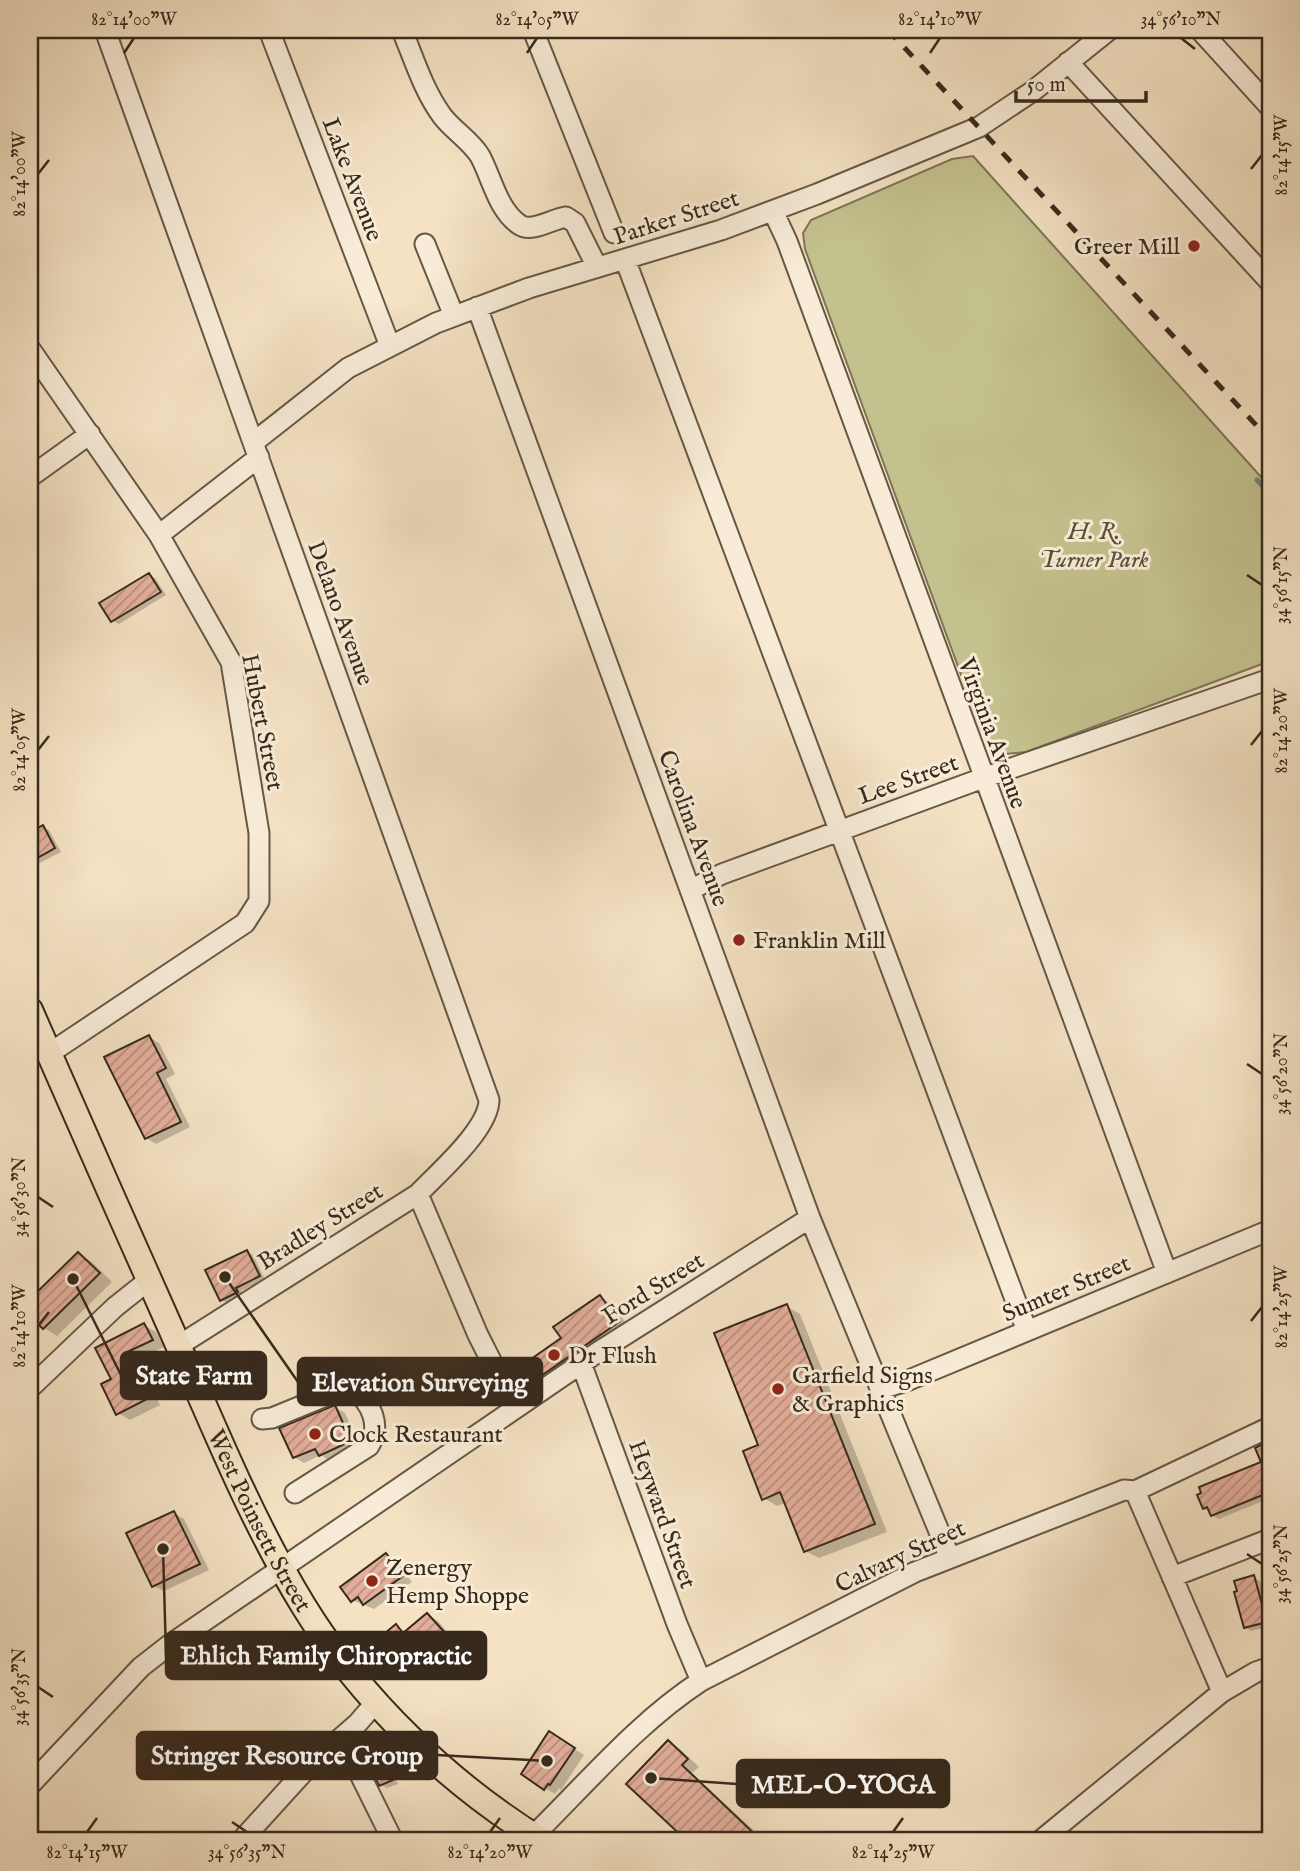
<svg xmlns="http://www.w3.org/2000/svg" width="1300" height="1871" font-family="'IM FELL English',serif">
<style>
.park{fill:#c3c18e;stroke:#7d7555;stroke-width:2}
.shadow{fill:#0003}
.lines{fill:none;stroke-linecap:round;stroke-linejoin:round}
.stream{stroke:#748276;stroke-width:5}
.building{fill:url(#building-hatch);stroke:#37291c;stroke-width:2}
.minor-casing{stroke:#665746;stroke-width:23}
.major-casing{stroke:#37291c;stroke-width:28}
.minor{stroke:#f8ecd8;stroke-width:19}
.major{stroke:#f4e2c3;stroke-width:24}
.rail{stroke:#37291c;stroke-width:5;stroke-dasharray:12 12;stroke-linecap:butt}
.ticks{fill:none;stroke:#37291c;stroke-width:2.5}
.poi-dot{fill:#8f2418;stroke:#f8ecd8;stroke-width:2.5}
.labels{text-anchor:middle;stroke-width:6;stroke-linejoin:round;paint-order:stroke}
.street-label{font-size:24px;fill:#37291c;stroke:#f8ecd8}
.poi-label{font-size:24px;fill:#37291c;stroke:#f8ecd8;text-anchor:start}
.park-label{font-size:24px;font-style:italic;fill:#5a4f38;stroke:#f8ecd8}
.leader{fill:none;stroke:#37291c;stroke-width:2.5}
.callout-dot{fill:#37291c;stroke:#f8ecd8;stroke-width:2.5}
.callout{fill:#37291c;stroke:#37291c;stroke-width:2.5}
.callout-label{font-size:26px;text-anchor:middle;font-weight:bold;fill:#fff}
.neatline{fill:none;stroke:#37291c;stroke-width:2.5}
.ticks-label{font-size:18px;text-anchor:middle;fill:#37291c}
</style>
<defs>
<pattern id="building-hatch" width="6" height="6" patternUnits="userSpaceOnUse" patternTransform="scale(1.75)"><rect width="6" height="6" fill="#e3ae9b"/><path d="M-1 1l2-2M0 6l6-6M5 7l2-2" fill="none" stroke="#b98e7e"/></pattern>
</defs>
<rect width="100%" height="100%" fill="#f4e2c3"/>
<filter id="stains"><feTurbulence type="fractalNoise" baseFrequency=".00286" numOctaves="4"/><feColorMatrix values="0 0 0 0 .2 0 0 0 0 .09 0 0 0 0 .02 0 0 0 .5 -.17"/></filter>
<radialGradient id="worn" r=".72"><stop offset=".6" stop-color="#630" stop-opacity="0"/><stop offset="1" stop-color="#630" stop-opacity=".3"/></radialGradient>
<path class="park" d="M973,156L1270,487V661L1026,752L996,755L981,729L805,249L803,233L811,220L952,159Z"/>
<path class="shadow" d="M1237,30H1269L1259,39L1255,37L1251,40Z
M149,575L155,578L166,595L119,624L113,621Z
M30,787L35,797L30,799Z
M43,827L49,830L61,852L30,868V831L31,833Z
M149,1037L159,1043L175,1074L166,1079L190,1127L156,1144L146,1138Z
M247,1252L253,1255L265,1280L241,1291L244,1296L228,1303L221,1300Z
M79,1254L92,1262L112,1282L57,1336L44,1328L30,1314V1302Z
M600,1297L613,1305L631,1330L540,1394L526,1386Z
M786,1306L800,1314L887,1532L819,1558L805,1551L786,1503L777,1506L764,1498L761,1446Z
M144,1325L156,1332L164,1347L138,1359L160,1405L130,1420L118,1413L113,1380L97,1348Z
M335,1407L345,1413L360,1447L330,1461L321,1455L304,1463L294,1457Z
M1270,1442V1498L1219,1519L1212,1515L1211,1511L1204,1508L1264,1463L1258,1448Z
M174,1513L184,1519L209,1570L164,1591L154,1586Z
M387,1555L397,1561L412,1582L374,1609L352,1600Z
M1254,1577L1260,1581L1270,1626L1251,1631L1245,1627Z
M428,1615L438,1621L456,1642L435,1660L442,1667L430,1677L420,1671L396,1627L407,1633Z
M559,1739L584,1755L561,1790L559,1788L555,1794L545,1788Z
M668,1742L680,1749L699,1767L692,1773L765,1841H690L629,1784Z
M380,1752L386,1755L398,1784L387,1788L381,1785Z"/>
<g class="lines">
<path class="stream" d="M1257,480L1270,494"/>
</g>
<path class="building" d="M149,573L161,592L111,622L99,603Z
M43,825L55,848L30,862V832Z
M149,1035L166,1068L157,1073L181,1122L145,1139L104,1057Z
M247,1250L260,1276L236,1288L238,1292L220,1301L205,1270Z
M78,1252L100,1273L43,1329L30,1316V1299Z
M600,1295L619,1322L525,1387L514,1371L561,1338L553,1327Z
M787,1304L875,1524L804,1552L780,1492L762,1500L743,1451L758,1445L714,1333Z
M144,1323L153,1340L127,1352L149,1398L116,1415L101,1384L111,1379L95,1348Z
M335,1405L351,1441L319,1456L315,1449L293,1458L279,1428Z
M1270,1440V1492L1211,1516L1207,1507L1203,1509L1197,1495L1201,1493L1199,1487L1261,1462L1255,1448Z
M174,1511L200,1564L152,1587L126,1533Z
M386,1553L403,1576L363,1605L358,1597L351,1602L340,1587Z
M1254,1575L1267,1622L1244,1628L1234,1592L1237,1591L1234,1581Z
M427,1613L447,1635L426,1653L433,1661L419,1672L385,1633L396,1624L403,1633Z
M549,1731L575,1748L550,1785L548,1784L544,1790L521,1774Z
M668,1740L688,1759L682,1765L762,1841H687L626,1784Z
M380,1750L393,1780L379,1786L365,1756Z"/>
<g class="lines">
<g class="minor-casing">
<path id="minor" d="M105,30L489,1100C489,1129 438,1173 418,1194L178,1346
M269,30L390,346
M402,30C414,59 424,92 443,117C454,131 470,140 480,156C492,178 498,211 520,225C532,233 552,219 566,217L575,223L597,267
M533,30L614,233
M1200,30L1270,107
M1068,62L1270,282
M773,211L787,241L1167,1273
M425,244L454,316
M625,259L1027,1331
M477,307L810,1218L950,1558
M30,349L159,535L231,662L259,833V901L245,923L50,1053
M254,442L348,368L436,323L529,288L721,230L817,194L979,127L1033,91L1109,30
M30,477L90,434
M159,535L259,457
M690,890L722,874L983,778L1264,681L1270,683
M418,1194L478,1335L515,1408
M581,1363L677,1624L701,1681
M30,1388L115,1307L149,1280
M881,1389L909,1380L1270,1230
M262,1419L272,1418L343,1389L353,1388C371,1403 382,1425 369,1446L295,1493
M1135,1491L1270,1427
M1172,1577L1270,1539
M342,1738L393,1841
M30,1785L141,1667L168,1646L598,1352L810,1218
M533,1836C587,1783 638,1722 701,1681L915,1572L1124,1490L1135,1491L1222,1692
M241,1841L310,1765L357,1724L377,1701
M1040,1841L1222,1692L1256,1672L1270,1667"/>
</g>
<g class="major-casing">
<g id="major">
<path id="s1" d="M30,1010C76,1116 124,1223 171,1329C212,1422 250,1518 303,1605C361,1700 448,1783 542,1841"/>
</g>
</g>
<use href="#minor" class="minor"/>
<use href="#major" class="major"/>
<path class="rail" d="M888,30L1270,440"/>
</g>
<path class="ticks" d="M1181,38L1195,49M124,53L134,38M527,53L537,38M930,53L940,38M1251,169L1262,155M38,174L49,160M1247,575L1262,585M1251,745L1262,731M38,750L49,736M1247,1064L1262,1074M38,1197L53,1207M1251,1321L1262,1307M38,1326L49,1312M1247,1554L1262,1564M38,1687L53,1697M232,1822L247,1832M87,1832L97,1818M490,1832L500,1818M893,1832L903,1818"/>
<g class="poi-dot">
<circle cx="1194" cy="246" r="7"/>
<circle cx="739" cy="940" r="7"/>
<circle cx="554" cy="1355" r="7"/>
<circle cx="778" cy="1389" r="7"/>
<circle cx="315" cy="1434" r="7"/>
<circle cx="372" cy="1581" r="7"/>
</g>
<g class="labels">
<g class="street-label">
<text transform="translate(353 179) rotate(69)" y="8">Lake Avenue</text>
<text transform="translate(676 217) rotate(-18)" y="8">Parker Street</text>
<text transform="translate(341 613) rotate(70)" y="8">Delano Avenue</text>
<text transform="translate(263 722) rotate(79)" y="8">Hubert Street</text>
<text transform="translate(993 733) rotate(70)" y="8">Virginia Avenue</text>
<text transform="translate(908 779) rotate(-20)" y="8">Lee Street</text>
<text transform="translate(694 828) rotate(70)" y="8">Carolina Avenue</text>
<text transform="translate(320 1226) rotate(-32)" y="8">Bradley Street</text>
<text transform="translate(653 1288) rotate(-32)" y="8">Ford Street</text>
<text transform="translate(1066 1288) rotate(-23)" y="8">Sumter Street</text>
<text transform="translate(663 1514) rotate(70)" y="8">Heyward Street</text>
<text dy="8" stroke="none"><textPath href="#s1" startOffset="560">West Poinsett Street</textPath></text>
<text transform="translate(900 1556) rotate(-25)" y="8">Calvary Street</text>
</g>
<g class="poi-label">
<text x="1180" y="254" text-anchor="end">Greer Mill</text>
<text x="753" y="948">Franklin Mill</text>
<text x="568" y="1363">Dr Flush</text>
<text x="792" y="1383">Garfield Signs<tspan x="792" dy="28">&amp; Graphics</tspan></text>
<text x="329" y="1442">Clock Restaurant</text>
<text x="386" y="1575">Zenergy<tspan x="386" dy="28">Hemp Shoppe</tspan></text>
</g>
<g class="park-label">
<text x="1094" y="539">H. R.<tspan x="1094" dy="28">Turner Park</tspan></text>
</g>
</g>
<path class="leader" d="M73 1279L121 1375M225 1277L298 1382M163 1549L166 1655M547 1761L437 1755M651 1778L737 1784"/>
<g class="callout-dot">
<circle cx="73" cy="1279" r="7"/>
<circle cx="225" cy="1277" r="7"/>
<circle cx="163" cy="1549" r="7"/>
<circle cx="547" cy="1761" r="7"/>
<circle cx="651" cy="1778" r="7"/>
</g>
<g class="callout">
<rect x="121" y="1352" width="145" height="47" rx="7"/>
<rect x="298" y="1358" width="244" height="47" rx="7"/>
<rect x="166" y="1632" width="320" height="47" rx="7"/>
<rect x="137" y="1732" width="300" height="47" rx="7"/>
<rect x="737" y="1760" width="212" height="47" rx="7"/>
</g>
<g class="callout-label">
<text x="194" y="1384">State Farm</text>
<text x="420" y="1391">Elevation Surveying</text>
<text x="326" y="1664">Ehlich Family Chiropractic</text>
<text x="287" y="1764">Stringer Resource Group</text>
<text x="843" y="1793">MEL-O-YOGA</text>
</g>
<rect width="1300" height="1871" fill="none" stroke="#f4e2c3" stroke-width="77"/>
<path d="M1016 91v10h130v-10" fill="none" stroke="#37291c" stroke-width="3.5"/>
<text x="1027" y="91" font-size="21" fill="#37291c" stroke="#f8ecd8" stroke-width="5" paint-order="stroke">50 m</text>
<rect x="38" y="38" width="1224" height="1794" class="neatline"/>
<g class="ticks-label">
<text x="134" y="25">82°14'00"W</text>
<text x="537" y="25">82°14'05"W</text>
<text x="940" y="25">82°14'10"W</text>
<text x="1181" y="25">34°56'10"N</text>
<text transform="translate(1281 155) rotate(-90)" y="6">82°14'15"W</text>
<text transform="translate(19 174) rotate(-90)" y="6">82°14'00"W</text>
<text transform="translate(1281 585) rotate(-90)" y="6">34°56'15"N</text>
<text transform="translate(1281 731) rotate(-90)" y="6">82°14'20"W</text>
<text transform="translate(19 750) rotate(-90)" y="6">82°14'05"W</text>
<text transform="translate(1281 1074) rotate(-90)" y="6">34°56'20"N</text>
<text transform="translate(19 1197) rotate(-90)" y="6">34°56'30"N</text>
<text transform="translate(1281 1307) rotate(-90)" y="6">82°14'25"W</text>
<text transform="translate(19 1326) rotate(-90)" y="6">82°14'10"W</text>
<text transform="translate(1281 1564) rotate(-90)" y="6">34°56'25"N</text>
<text transform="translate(19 1687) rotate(-90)" y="6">34°56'35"N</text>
<text x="87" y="1858">82°14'15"W</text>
<text x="247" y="1858">34°56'35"N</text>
<text x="490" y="1858">82°14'20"W</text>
<text x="893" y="1858">82°14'25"W</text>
</g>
<rect width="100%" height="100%" filter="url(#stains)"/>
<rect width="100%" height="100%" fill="url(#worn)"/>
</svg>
